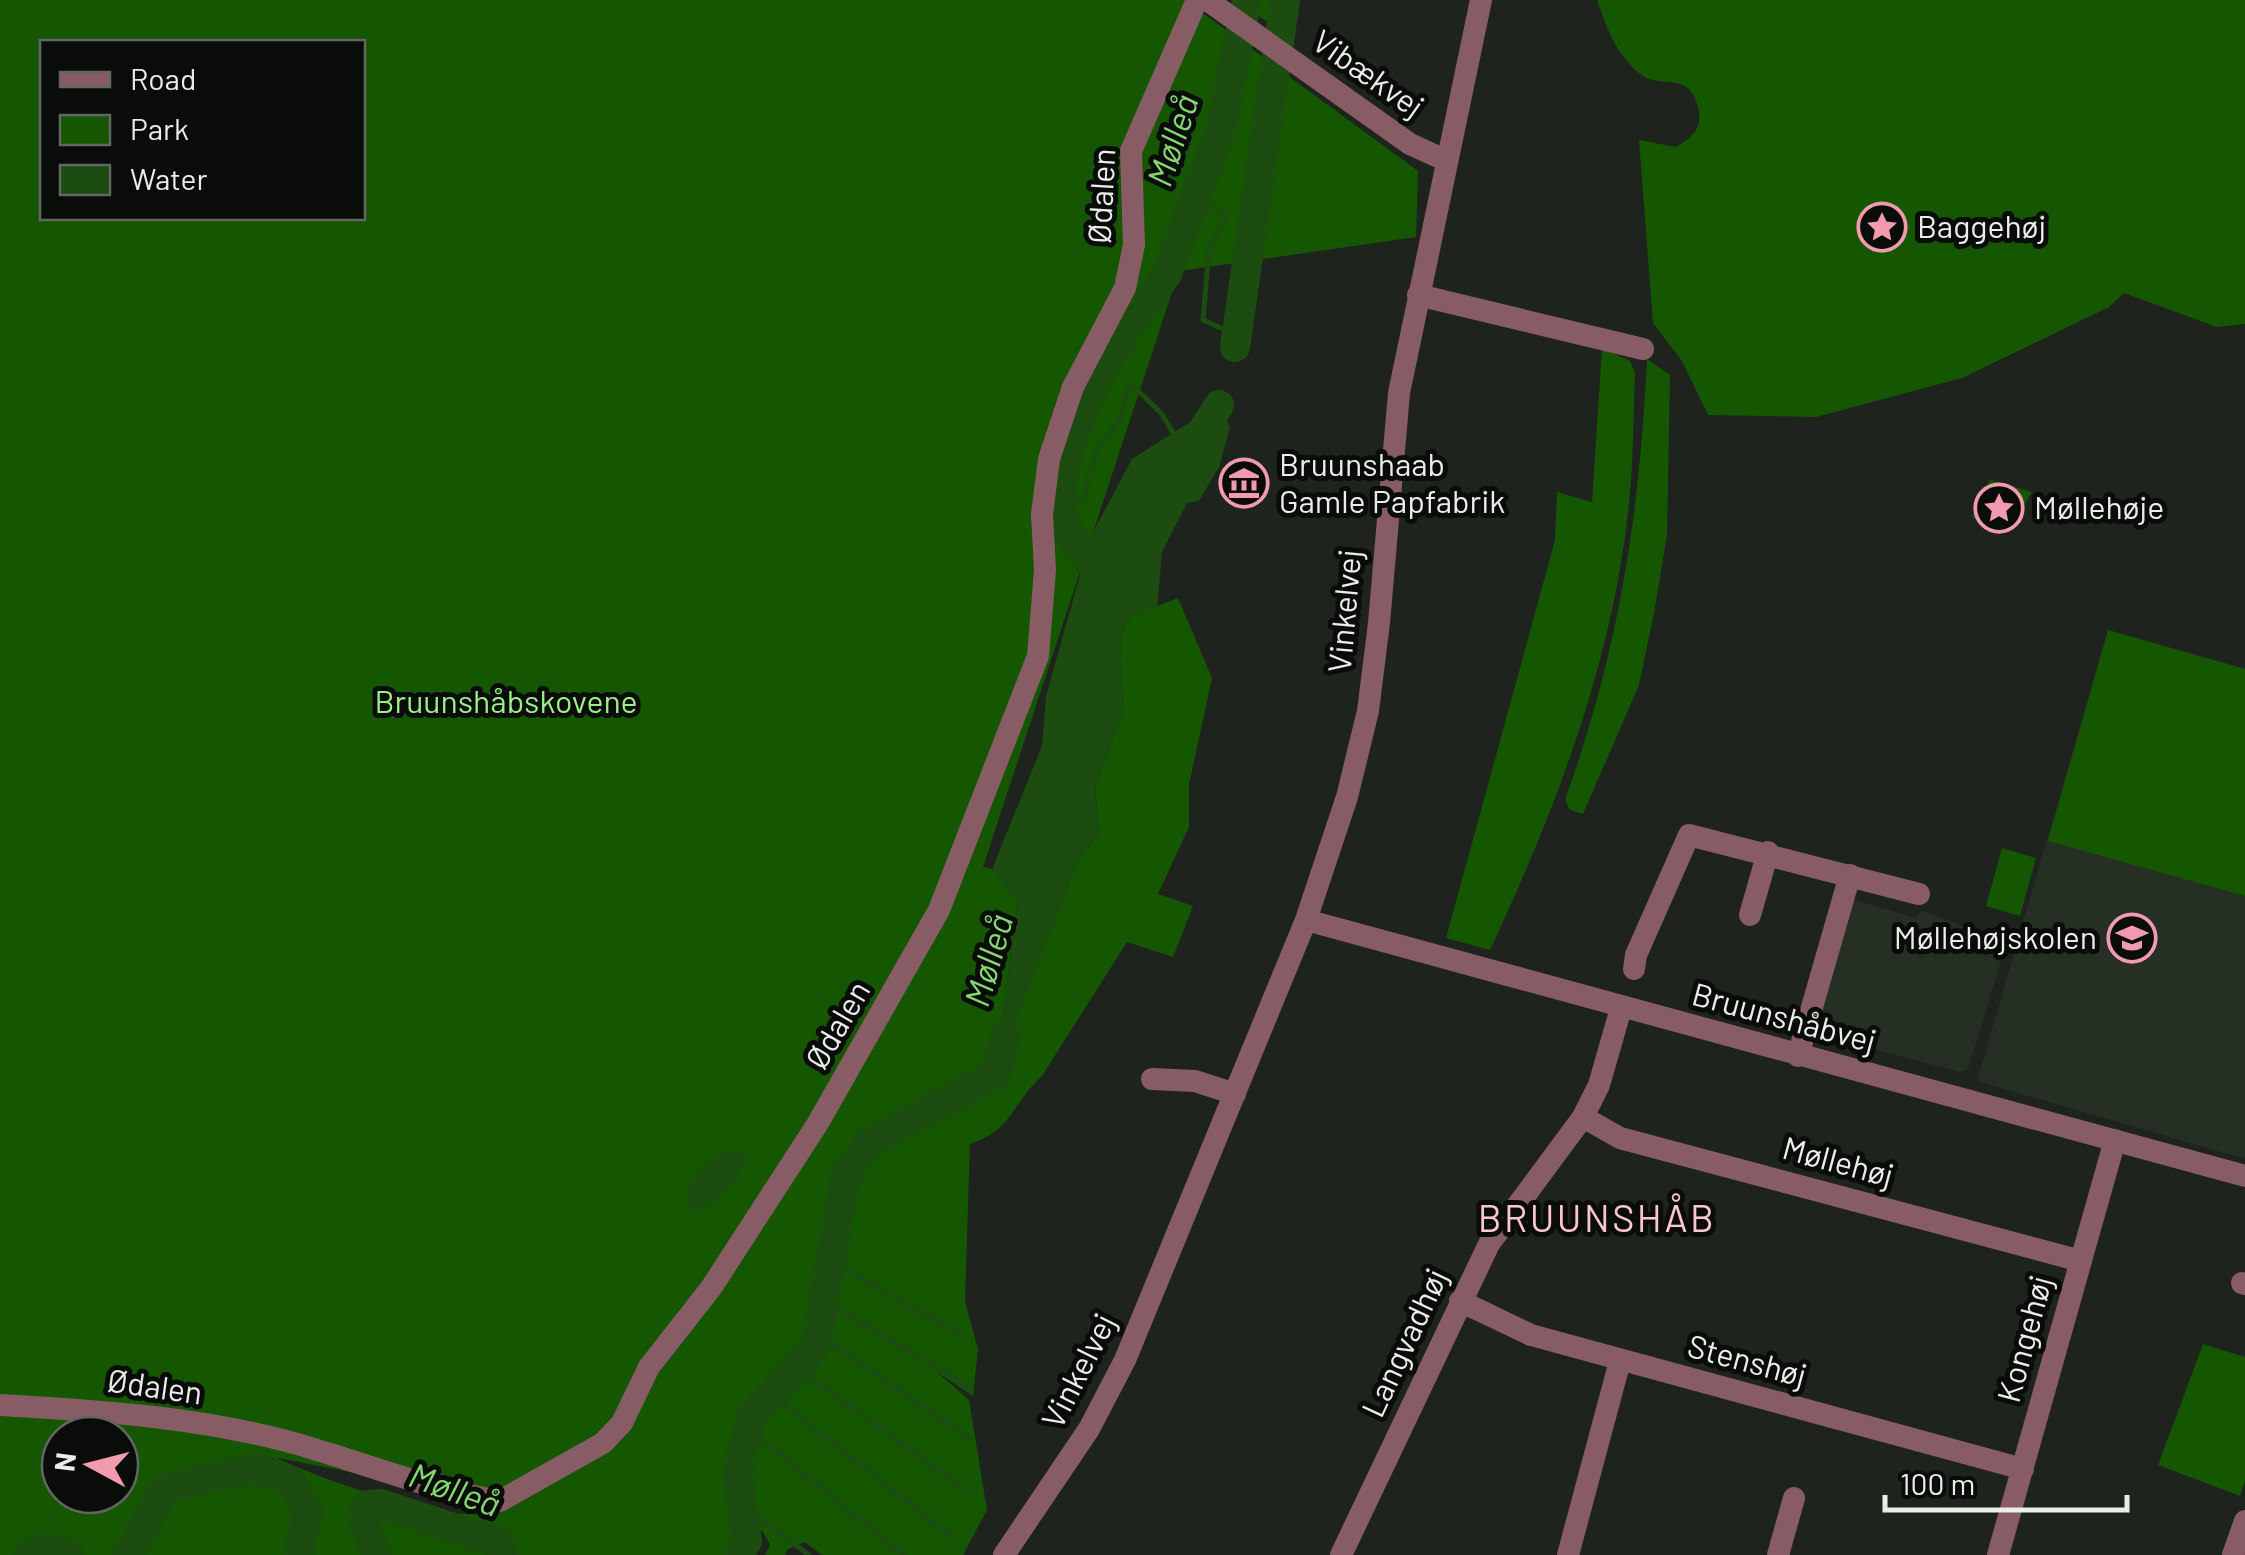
<svg xmlns="http://www.w3.org/2000/svg" width="2245" height="1555" font-family="Barlow,sans-serif">
<style>
.built{fill:#262f23}
.green{fill:#155600;fill-rule:evenodd}
.water{fill:#1c4c10}
.lines{fill:none;stroke-linecap:round;stroke-linejoin:round}
.stream{stroke:#1c4c10;stroke-width:5}
.river{stroke:#1c4c10;stroke-width:30}
.minor{stroke:#875c65;stroke-width:22}
.labels{text-anchor:middle;stroke-width:10;stroke-linejoin:round;paint-order:stroke}
.street-label{font-size:32px;fill:#eaeee9;stroke:#0a0c09}
.poi-label{font-size:32px;fill:#eaeee9;stroke:#0a0c09;text-anchor:start}
.park-label{font-size:32px;fill:#9bf089;stroke:#0a0c09}
.water-label{font-size:35px;font-style:italic;fill:#84d872;stroke:#0a0c09}
.quarter-label{font-size:38px;letter-spacing:2.5px;fill:#fac6d0;stroke:#0a0c09}
</style>
<rect width="100%" height="100%" fill="#1e241d"/>
<path class="built" d="M2108,630L2245,669V1159L1977,1081Z
M1852,899L1915,918L1921,911L2007,941L1968,1069L1960,1072L1821,1035L1816,1020Z"/>
<path class="green" d="M0,0H1185L1418,171L1416,237L1179,271L983,867L992,869L1018,900L996,1070L1078,860L1099,833L1095,787L1123,711L1120,639L1129,617L1178,598L1212,678L1189,785V827L1158,894L1193,906L1173,957L1127,942L1042,1076C1011,1105 1012,1130 970,1144L965,1301L978,1349L973,1396L937,1372L969,1400L987,1510L963,1555H822L805,1542L788,1549L785,1555H765L770,1545L762,1530L750,1555H0ZM42,42H362V218H42ZM60,1435H120V1495H60ZM278,1459L279,1458L515,1505C468,1536 327,1480 278,1459Z
M1237,0H1295L1287,36Z
M1597,0H2245V324L2217,327L2124,293L2109,307L1962,378L1816,417L1708,415L1682,361L1653,323L1639,140L1676,147C1690,139 1702,129 1699,111C1690,67 1661,92 1639,73C1615,53 1607,28 1597,0Z
M1602,348L1630,361L1635,373C1633,416 1634,460 1629,502C1614,658 1556,809 1490,950L1446,938L1555,540L1557,492L1592,502Z
M1647,359L1670,375L1667,535L1654,613L1639,685L1583,814L1570,810L1565,800C1619,648 1639,520 1647,359Z
M1990,480L2032,492L2012,525L1996,530L1972,517Z
M2108,630L2245,669V896L2048,841Z
M2002,848L2036,858L2020,916L1986,906Z
M2203,1344L2245,1357V1480L2240,1496L2158,1465Z"/>
<path class="water" d="M1209,410L1224,414L1230,428L1219,467L1199,501L1187,503L1162,552L1157,608L1129,617L1120,639L1123,711L1095,787L1099,833L1078,860L995,1075L1018,901L992,869L1042,746L1046,696L1080,575L1071,559L1084,549L1132,459Z
M730,1151L749,1155C741,1175 709,1213 688,1212C682,1185 706,1158 730,1151Z"/>
<g class="lines">
<path class="stream" d="M1187,213L1195,216L1215,206L1227,216L1209,249L1203,320L1234,334
M1064,506L1083,500L1096,449L1121,419L1129,382L1161,413L1175,436
M830,1260L966,1338
M824,1300L970,1388
M818,1334L969,1438
M796,1367L967,1491
M771,1394L952,1537
M748,1429L904,1555
M742,1505L809,1555"/>
<path class="river" d="M1150,297L1167,274L1220,132L1247,0
M1235,347L1285,0
M1193,446L1219,405
M1111,578C1096,564 1078,551 1069,532C1040,473 1106,358 1140,310
M29,1555L47,1548L70,1555
M128,1555L165,1489L257,1468L291,1482L308,1512L299,1555
M376,1555L363,1519L367,1505L381,1504L499,1543L503,1555
M739,1555L747,1541L737,1471L748,1429L753,1414L816,1346L845,1176L868,1143L995,1075L1006,1036"/>
<path class="minor" d="M1207,0L1410,144L1447,161
M1418,295L1643,349
M1750,915L1768,852
M1306,920L2245,1176
M1634,969L1636,955L1689,835L1919,894
M1798,1056L1850,875
M1152,1079L1195,1081L1235,1094
M1583,1117L1620,1138L2081,1261
M2242,1283L2245,1284
M1460,1301L1531,1335L2023,1469
M0,1405C105,1411 216,1418 317,1450C381,1469 432,1490 500,1501L603,1443L622,1423L649,1367L711,1288L818,1123L939,910L1038,656L1045,570L1042,514L1049,459L1073,387L1125,288L1134,245L1131,151L1197,0
M1004,1555L1089,1429L1125,1360L1306,920L1347,797L1368,711L1379,623L1399,393L1481,0
M1341,1555L1489,1244L1583,1117L1599,1085L1621,1008
M1568,1555L1620,1361
M1778,1555L1794,1498
M1998,1555L2115,1140
M2233,1555L2245,1521"/>
</g>
<defs>
<g id="sight-ring" transform="scale(2.5)"><circle r="9.5" fill="#0a0c09" stroke="#f29aae" stroke-width="1.5"/><path d="M0-6L1.8-2.2L6-1.7L2.9 1.2L3.7 5.4L0 3.3L-3.7 5.4L-2.9 1.2L-6-1.7L-1.8-2.2Z" fill="#f29aae"/></g>
<g id="museum-ring" transform="scale(2.5)"><circle r="9.5" fill="#0a0c09" stroke="#f29aae" stroke-width="1.5"/><path d="M0-6L6-3V-2H-6V-3ZM-5-1h2V3h-2ZM-1-1h2V3h-2ZM3-1h2V3H3ZM-6 4H6V6H-6Z" fill="#f29aae"/></g>
<g id="school-ring" transform="scale(2.5)"><circle r="9.5" fill="#0a0c09" stroke="#f29aae" stroke-width="1.5"/><path d="M0-5L7-2L0 1L-7-2ZM-4 1L0 2.5L4 1V4Q0 6-4 4Z" fill="#f29aae"/></g>
</defs>
<g fill-rule="evenodd">
<use href="#sight-ring" x="1882" y="227"/>
<use href="#museum-ring" x="1244" y="483"/>
<use href="#sight-ring" x="1999" y="508"/>
<use href="#school-ring" x="2132" y="938"/>
</g>
<g class="labels">
<g class="street-label">
<text transform="translate(1368 74) rotate(35)" y="11">Vibækvej</text>
<text transform="translate(1102 196) rotate(-87)" y="11">Ødalen</text>
<text transform="translate(1345 611) rotate(-85)" y="11">Vinkelvej</text>
<text transform="translate(1784 1018) rotate(15)" y="11">Bruunshåbvej</text>
<text transform="translate(838 1025) rotate(-60)" y="11">Ødalen</text>
<text transform="translate(1838 1162) rotate(15)" y="11">Møllehøj</text>
<text transform="translate(2025 1339) rotate(-75)" y="11">Kongehøj</text>
<text transform="translate(1405 1343) rotate(-65)" y="11">Langvadhøj</text>
<text transform="translate(1747 1361) rotate(15)" y="11">Stenshøj</text>
<text transform="translate(1079 1371) rotate(-63)" y="11">Vinkelvej</text>
<text transform="translate(155 1387) rotate(8)" y="11">Ødalen</text>
</g>
<g class="poi-label">
<text x="1917" y="238">Baggehøj</text>
<text x="1279" y="476">Bruunshaab<tspan x="1279" dy="37">Gamle Papfabrik</tspan></text>
<text x="2034" y="519">Møllehøje</text>
<text x="2097" y="949" text-anchor="end">Møllehøjskolen</text>
</g>
<g class="park-label">
<text x="506" y="713">Bruunshåbskovene</text>
</g>
<g class="water-label">
<text transform="translate(1173 141) rotate(-72)" y="12">Mølleå</text>
<text transform="translate(989 961) rotate(-74)" y="12">Mølleå</text>
<text transform="translate(454 1490) rotate(20)" y="12">Mølleå</text>
</g>
<g class="quarter-label">
<text x="1597" y="1232">BRUUNSHÅB</text>
</g>
</g>
<rect x="40" y="40" width="325" height="180" fill="#0a0c09" stroke="#646663" stroke-width="2.5"/>
<rect x="60" y="72" width="50" height="15" fill="#875c65" stroke="#646663" stroke-width="2.5"/>
<text x="130" y="90" font-size="30" fill="#eaeee9">Road</text>
<rect x="60" y="115" width="50" height="30" fill="#155600" stroke="#646663" stroke-width="2.5"/>
<text x="130" y="140" font-size="30" fill="#eaeee9">Park</text>
<rect x="60" y="165" width="50" height="30" fill="#1c4c10" stroke="#646663" stroke-width="2.5"/>
<text x="130" y="190" font-size="30" fill="#eaeee9">Water</text>
<g transform="translate(90 1465) rotate(277)"><circle r="48" fill="#0a0c09" stroke="#646663" stroke-width="2.5"/>
<path d="M0-8L18 38L0 25L-18 38Z" fill="#f29aae"/>
<text y="-15" font-size="28" font-weight="bold" text-anchor="middle" fill="#eaeee9">N</text>
</g>
<path d="M1885 1495v15h242v-15" fill="none" stroke="#eaeee9" stroke-width="5"/>
<text x="1900" y="1495" font-size="30" fill="#eaeee9" stroke="#0a0c09" stroke-width="8" paint-order="stroke">100 m</text>
</svg>
